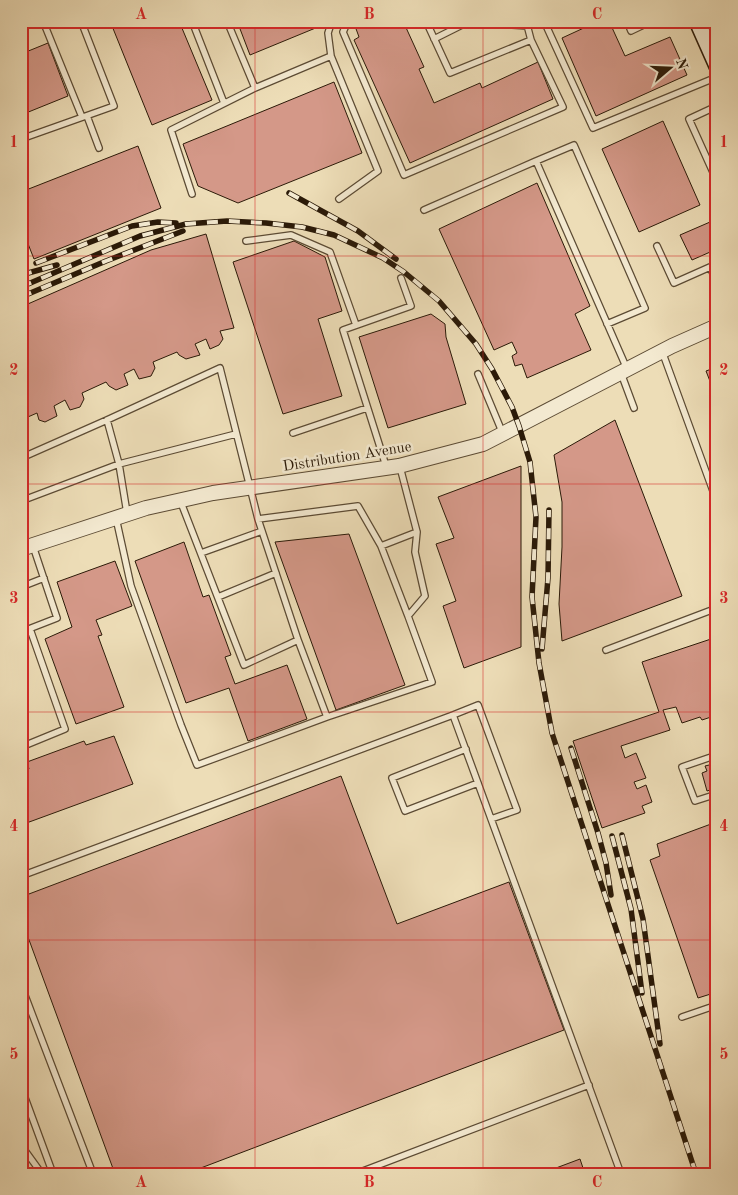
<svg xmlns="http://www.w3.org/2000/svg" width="738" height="1195" font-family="'Old Standard TT',serif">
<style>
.building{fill:#d49888;stroke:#2b1a08}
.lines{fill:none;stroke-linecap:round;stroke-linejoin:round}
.service-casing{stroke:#5c4b34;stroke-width:8}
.tertiary-casing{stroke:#5c4b34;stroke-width:16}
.secondary-casing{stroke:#2b1a08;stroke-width:18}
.service{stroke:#f3e9d0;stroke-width:5.5}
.tertiary{stroke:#f3e9d0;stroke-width:14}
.secondary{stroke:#f3e9d0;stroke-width:15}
.rail-casing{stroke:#2b1a08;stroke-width:5.5}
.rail{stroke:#f3e9d0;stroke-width:4;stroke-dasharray:11;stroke-linecap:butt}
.grid{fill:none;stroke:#d62828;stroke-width:1;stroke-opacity:0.55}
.labels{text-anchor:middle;stroke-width:5;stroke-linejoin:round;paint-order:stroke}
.street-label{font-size:15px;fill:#2b1a08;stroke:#f3e9d0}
.neatline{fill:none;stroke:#d62828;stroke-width:2}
.grid-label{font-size:16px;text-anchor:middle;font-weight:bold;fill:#d62828}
</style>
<rect width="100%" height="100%" fill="#edddb7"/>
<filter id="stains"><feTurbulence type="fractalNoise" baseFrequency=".004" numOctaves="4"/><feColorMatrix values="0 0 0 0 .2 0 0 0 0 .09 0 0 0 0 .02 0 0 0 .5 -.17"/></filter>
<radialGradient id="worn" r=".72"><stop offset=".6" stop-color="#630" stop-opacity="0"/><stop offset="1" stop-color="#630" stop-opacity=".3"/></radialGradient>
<path class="building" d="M110,21H179L212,100L152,125Z
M237,21H316L318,27L250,55Z
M366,21H403L424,67L419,69L434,103L480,83L482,88L538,62L553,99L410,163L354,40L359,37L355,26Z
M599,21H609L625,56L670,37L687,75L596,116L562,38Z
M48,43L68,96L21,115V54Z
M334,82L362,153L238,203L198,186L183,144Z
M663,121L700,205L639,232L602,149Z
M138,146L161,208L34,259L21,226V192Z
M537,183L590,306L575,314L591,350L527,378L522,364L515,366L512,356L517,353L512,342L494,350L439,229Z
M717,219V249L692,260L680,235Z
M206,234L234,328L220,331L223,339L219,345L210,349L206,339L195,344L200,355L186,359L179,355L177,352L153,362L155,368L151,376L139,379L134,369L124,374L128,385L116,390L109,386L106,382L82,393L84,399L80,407L70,410L65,400L54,406L57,416L45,422L39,420L37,413L21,420V307L151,250Z
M294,241L325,257L342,311L318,319L342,396L283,414L233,262Z
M431,314L445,324L446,337L466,404L388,428L359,337Z
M717,367V399L706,371Z
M615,420L682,596L562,641L559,604L562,547V502L554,455Z
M521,466V647L464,668L443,606L456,601L436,544L454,538L438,497Z
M349,534L405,685L336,710L275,542Z
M184,542L203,597L209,595L231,655L225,657L235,684L287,665L307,719L248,741L229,688L186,703L135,561Z
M115,561L132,606L96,620L102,635L98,636L124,707L76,724L45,639L72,627L57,582Z
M717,637V715L702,720L700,717L682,723L676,707L663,710L670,730L621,746L625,758L636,753L646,778L634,782L637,789L646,785L652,802L642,806L645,813L602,828L573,741L659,712L642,662Z
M114,736L133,784L21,825V772L29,769L27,762L84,741L86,745Z
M717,763V788L707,791L702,773L707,771L705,766Z
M341,776L397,924L509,882L564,1030L185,1174H115L21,918V897Z
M711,824L717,838V992L698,998L650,860L660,856L657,844Z
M580,1159L585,1174H540Z"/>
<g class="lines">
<g class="service-casing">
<path id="service" d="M43,21L82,117
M192,21L224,103
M227,21L255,88L331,56L328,33L332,21
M348,21L343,32L404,175L563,107L531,40
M426,21L450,73L531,40L526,21
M544,21L593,128L717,77
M627,21L631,31L652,21
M434,39L468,22L528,26
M331,56L378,171L339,199
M717,106L689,119L717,181
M87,116L99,148
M21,139L114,106L81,21
M536,161L574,145L645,308L607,324
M192,194L171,130L255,88
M424,210L536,161L627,369
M246,241L291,235L330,252L356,325
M657,246L674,283L710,267L717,282
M662,351L717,502
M621,373L634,408
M478,374L503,434
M107,420L119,464L127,513
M293,433L367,408
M21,458L107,420L220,368L258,519
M386,466L343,330L411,306L401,278
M180,500L244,665L298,640L258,519L358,506L381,546L417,532L400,467
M21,501L119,464L236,434
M116,518L131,586L181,725L197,765L327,717
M381,546L408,616
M201,553L262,531
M21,587L44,578
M218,597L276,573
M21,632L57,618L33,546
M298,640L327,717L432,682L408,616L425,596L415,552L417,532
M606,650L717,608
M453,715L478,705L517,810L491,819
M21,733L26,745L65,729L30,629
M466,749L392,778L405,811L478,783
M717,755L682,767L695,801L717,794
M21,876L453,715L621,1174
M21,985L93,1174
M682,1017L717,1005
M21,1087L53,1174
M21,1145L42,1174
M355,1174L589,1085"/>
</g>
<g class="tertiary-casing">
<path id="tertiary" d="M21,549L146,508L213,493L399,466L483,444L672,346L717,326"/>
</g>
<g class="secondary-casing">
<path id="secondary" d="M697,21L717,66"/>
</g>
<use href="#service" class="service"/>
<use href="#tertiary" class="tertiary"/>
<use href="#secondary" class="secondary"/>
<g class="rail-casing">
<path id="rail" d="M289,193L358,231L396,259
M36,263L132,226L158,222L176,223
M21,275L57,265
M21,287L140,236L186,224L227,221L266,223L302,227L334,235L383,258L404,272L439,301L476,344L492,369L512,407L519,426L530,462L536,517L532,597L539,663L552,733L696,1174
M21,297L106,261L183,231
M542,649L548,578L549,510
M571,748L598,833L606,863L611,895
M622,835L643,919L660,1044
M612,836L631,909L642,993"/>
</g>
<use href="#rail" class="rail"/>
</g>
<path class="grid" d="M255,21V1174M483,21V1174M21,256H717M21,484H717M21,712H717M21,940H717"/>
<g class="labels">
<g class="street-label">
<text transform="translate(347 456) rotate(-9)" y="5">Distribution Avenue</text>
</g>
</g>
<rect width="738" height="1195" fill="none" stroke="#edddb7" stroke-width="55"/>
<g transform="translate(670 68) rotate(71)" stroke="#f3e9d0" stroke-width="4" paint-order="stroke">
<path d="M0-4L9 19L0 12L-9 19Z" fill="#2b1a08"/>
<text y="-8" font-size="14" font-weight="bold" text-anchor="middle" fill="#2b1a08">N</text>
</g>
<rect x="28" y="28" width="682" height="1140" class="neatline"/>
<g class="grid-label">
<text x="141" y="19">A</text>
<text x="369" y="19">B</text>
<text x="597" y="19">C</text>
<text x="14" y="147">1</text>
<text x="724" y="147">1</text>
<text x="14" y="375">2</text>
<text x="724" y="375">2</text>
<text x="14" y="603">3</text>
<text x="724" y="603">3</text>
<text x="14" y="831">4</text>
<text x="724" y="831">4</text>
<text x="14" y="1059">5</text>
<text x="724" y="1059">5</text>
<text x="141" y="1187">A</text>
<text x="369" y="1187">B</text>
<text x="597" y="1187">C</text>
</g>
<rect width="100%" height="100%" filter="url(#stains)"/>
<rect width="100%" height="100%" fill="url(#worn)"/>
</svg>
